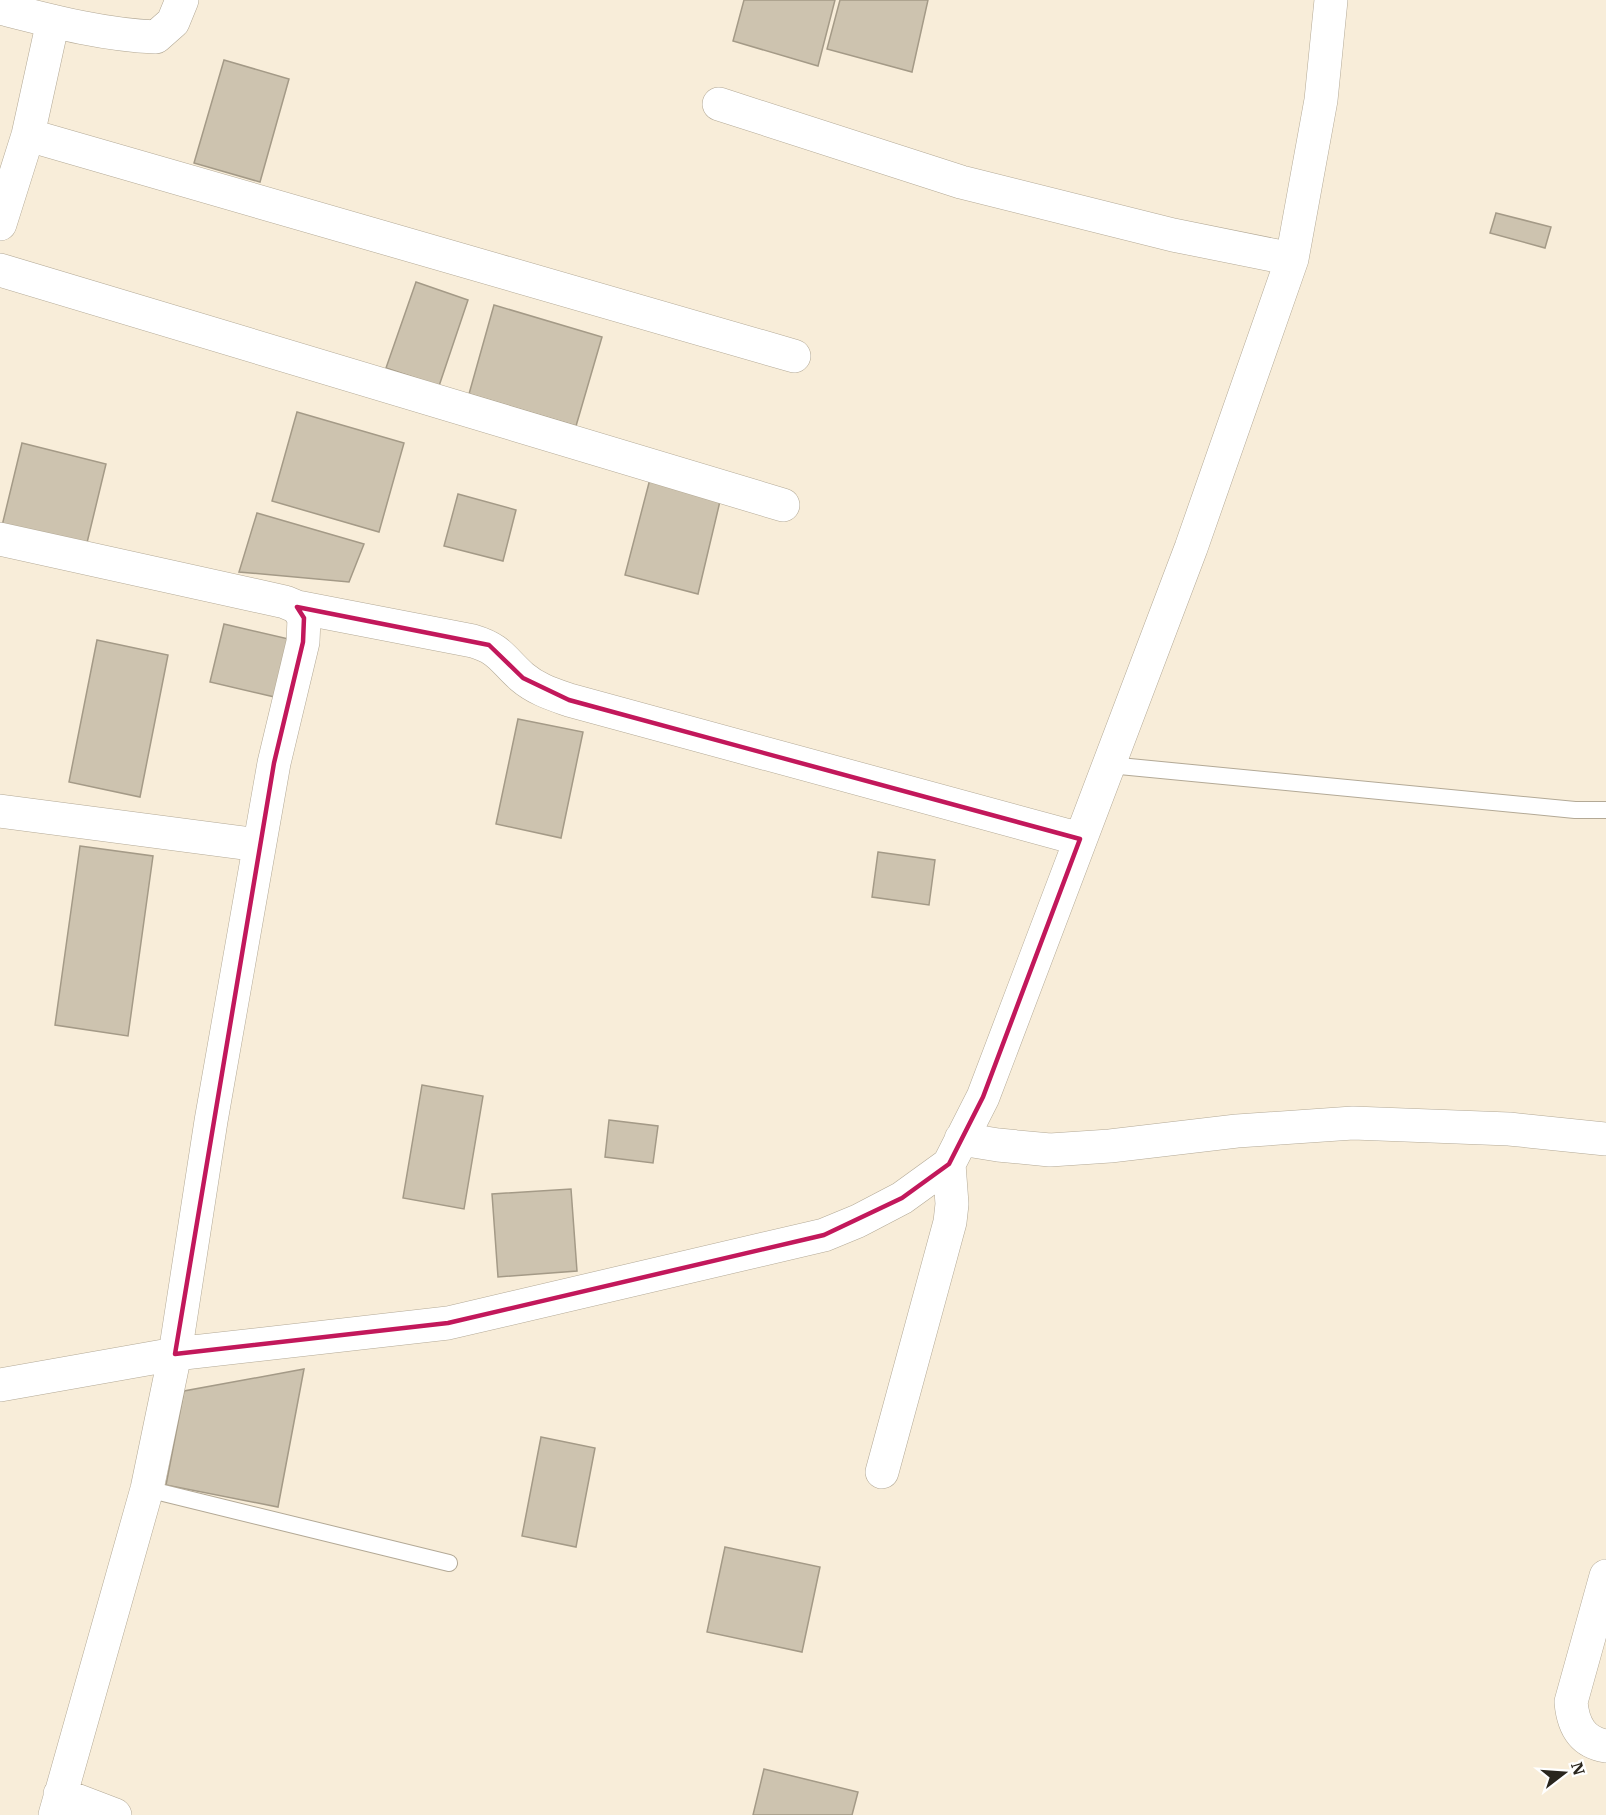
<svg xmlns="http://www.w3.org/2000/svg" width="1606" height="1815" font-family="'IBM Plex Serif',serif">
<style>
.building{fill:#cdc3af;stroke:#a49a87;stroke-width:1.5}
.lines{fill:none;stroke-linecap:round;stroke-linejoin:round}
.service-casing{stroke:#b3a996;stroke-width:18}
.minor-casing{stroke:#b3a996;stroke-width:34}
.service{stroke:#fff;stroke-width:16}
.minor{stroke:#fff;stroke-width:33}
.marked{fill:none;stroke:#c2185b;stroke-width:4.5;stroke-linejoin:round}
</style>
<rect width="100%" height="100%" fill="#f8edd9"/>
<path class="building" d="M744,0H835L818,66L733,41Z
M840,0H928L912,72L827,49Z
M224,60L289,79L260,182L194,163Z
M1496,213L1551,227L1545,248L1490,233Z
M416,282L468,300L439,386L386,368Z
M494,305L602,337L576,426L469,394Z
M297,412L404,443L379,532L272,501Z
M22,443L106,464L85,551L1,530Z
M650,479L721,497L698,594L625,575Z
M458,494L516,510L503,561L444,546Z
M257,513L364,544L349,582L239,572Z
M224,624L293,640L279,698L210,682Z
M97,640L168,655L140,797L69,782Z
M518,719L583,732L561,838L496,824Z
M80,846L153,856L128,1036L55,1025Z
M878,852L935,860L929,905L872,897Z
M422,1085L483,1096L464,1209L403,1198Z
M609,1120L658,1126L653,1163L605,1157Z
M571,1189L577,1271L498,1277L492,1194Z
M304,1369L278,1507L166,1485L184,1391Z
M541,1437L595,1448L576,1547L522,1536Z
M725,1547L820,1567L802,1652L707,1632Z
M764,1769L858,1792L852,1815H753Z"/>
<g class="lines">
<g class="service-casing">
<path id="service" d="M1109,765L1575,810H1606
M147,1489L449,1563"/>
</g>
<g class="minor-casing">
<path id="minor" d="M0,8C51,21 103,35 156,37L173,22L182,0
M719,104L961,182L1173,235L1292,259
M28,135L794,356
M0,224L28,135L53,21
M0,270L783,505
M0,539L285,602L297,607L304,618L303,642L274,763L211,1121L175,1354L147,1489L55,1815
M297,607L473,641C500,649 502,659 522,677C536,689 552,694 569,700L1080,839
M0,811L259,845
M961,1139L998,1145L1050,1150L1110,1146L1237,1131L1353,1123L1509,1129L1606,1139
M0,1385L175,1354L448,1323L824,1235L858,1221L902,1198L949,1164L983,1097L1191,548L1292,259L1321,100L1331,0
M882,1472L950,1222L952,1204L949,1164
M1606,1576L1571,1702C1573,1725 1582,1742 1606,1746
M60,1794L115,1815"/>
</g>
<use href="#service" class="service"/>
<use href="#minor" class="minor"/>
</g>
<path class="marked" d="M297,607L489,645L523,678L569,700L1080,839L983,1097L949,1164L902,1198L824,1235L448,1323L175,1354L274,763L303,642L304,618Z"/>
<g transform="translate(1564 1773) rotate(73)" stroke="#ffffff" stroke-width="4.5" paint-order="stroke">
<path d="M0-4.5L10 22L0 15L-10 22Z" fill="#29251d"/>
<text y="-9" font-size="16" font-weight="bold" text-anchor="middle" fill="#29251d">N</text>
</g>
</svg>
